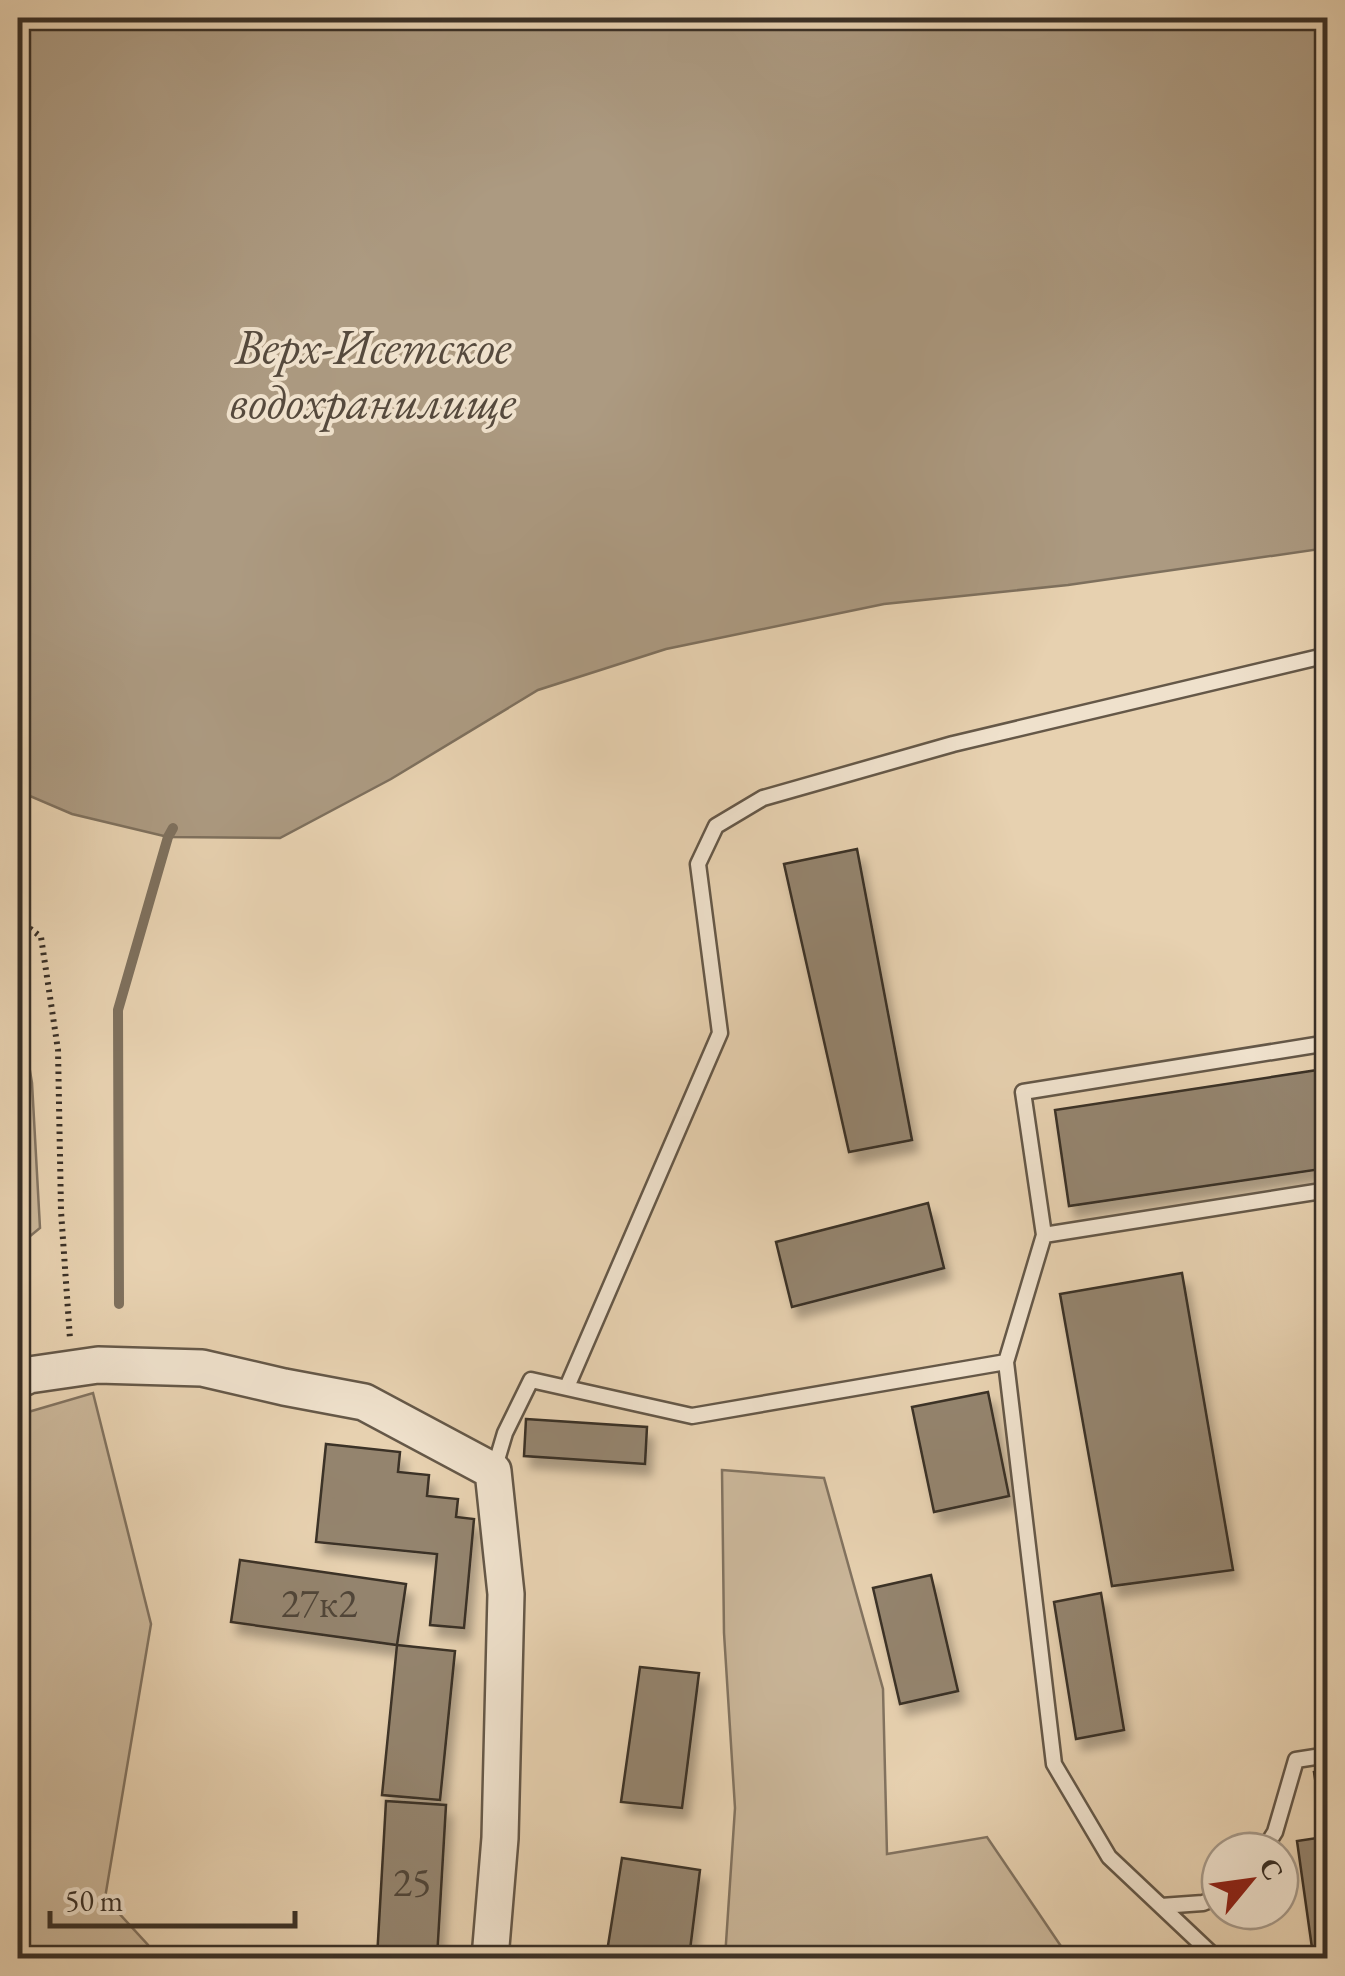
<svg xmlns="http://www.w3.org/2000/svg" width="1345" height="1976" font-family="'EB Garamond',serif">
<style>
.green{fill:#cab699;stroke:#827360;stroke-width:2.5}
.water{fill:#ac9a81;stroke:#7e705d;stroke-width:2.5}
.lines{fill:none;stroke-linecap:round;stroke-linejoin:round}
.stream{stroke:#7e705d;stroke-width:10}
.building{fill:#94846e;stroke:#3a3026;stroke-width:2.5;filter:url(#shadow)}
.service-casing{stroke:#655848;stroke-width:19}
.tertiary-casing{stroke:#655848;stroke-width:40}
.path{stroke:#3a3026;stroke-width:6;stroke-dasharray:2.5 5;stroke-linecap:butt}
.service{stroke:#efe1cc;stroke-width:14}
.tertiary{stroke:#efe1cc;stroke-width:35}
.labels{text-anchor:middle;stroke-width:8;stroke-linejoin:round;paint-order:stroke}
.number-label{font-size:40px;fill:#504538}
.water-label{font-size:48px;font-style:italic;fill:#564a3d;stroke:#efe1cc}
</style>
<defs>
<filter id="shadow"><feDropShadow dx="6" dy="11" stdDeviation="5" flood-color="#0004"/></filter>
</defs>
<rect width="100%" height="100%" fill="#e7d1b0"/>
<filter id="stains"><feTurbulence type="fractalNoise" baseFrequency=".002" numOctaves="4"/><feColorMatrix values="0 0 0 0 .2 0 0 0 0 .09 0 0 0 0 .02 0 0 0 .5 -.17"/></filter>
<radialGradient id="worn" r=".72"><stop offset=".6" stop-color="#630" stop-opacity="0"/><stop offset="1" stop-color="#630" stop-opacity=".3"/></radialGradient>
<path class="green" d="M18,1000L32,1083L40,1228L18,1246Z
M93,1393L151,1624L105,1898L148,1945L152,1958H18V1415Z
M722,1470L824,1478L883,1689L887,1854L987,1837L1069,1958H725L735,1808L724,1633Z"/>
<path class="water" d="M18,18H1327V548L1068,585L884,604L666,649L538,690L391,779L280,838L168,837L72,814L18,791Z"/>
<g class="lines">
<path class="stream" d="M119,1304L118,1010L168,837L173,828"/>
</g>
<path class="building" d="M857,849L912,1140L849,1152L784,864Z
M1324,1069L1328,1095V1168L1069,1206L1055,1110Z
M928,1203L944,1268L792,1307L776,1242Z
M1182,1273L1233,1570L1112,1586L1060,1294Z
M988,1392L1009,1496L934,1512L912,1407Z
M526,1419L647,1427L645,1464L524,1456Z
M326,1444L400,1452L398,1472L429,1475L427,1496L458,1499L456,1517L474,1519L464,1628L430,1625L437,1554L316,1542Z
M240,1560L406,1584L397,1645L231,1622Z
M931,1575L958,1691L900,1704L873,1588Z
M1101,1593L1124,1730L1076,1739L1054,1602Z
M397,1645L455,1651L440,1800L382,1795Z
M640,1667L699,1673L682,1808L621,1802Z
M1328,1770V1953L1313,1955L1297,1841L1324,1837L1314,1772Z
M386,1801L446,1805L437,1958H377Z
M622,1858L700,1870L689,1958H606Z"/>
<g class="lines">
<g class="service-casing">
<path id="service" d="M1044,1235L1328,1190
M1006,1362L1054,1764L1109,1857L1216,1958
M567,1387L720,1033L698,864L716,826L763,798L953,744L1328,655
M494,1470L505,1433L531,1380L692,1416L1006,1362L1044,1235L1023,1092L1328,1043
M1263,1851L1275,1832L1296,1760L1328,1755
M1161,1906L1203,1903L1220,1896"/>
</g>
<g class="tertiary-casing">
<path id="tertiary" d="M18,1380L29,1375L98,1365L202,1368L284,1387L364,1402L493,1471L506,1594L500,1838L490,1958"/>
</g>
<path class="path" d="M18,919L41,937L58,1050L61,1211L70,1339"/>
<use href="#service" class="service"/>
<use href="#tertiary" class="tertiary"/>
</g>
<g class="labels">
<g class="number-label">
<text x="319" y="1617">27к2</text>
<text x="412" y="1896">25</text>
</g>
<g class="water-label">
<text x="373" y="363">Верх-Исетское<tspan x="373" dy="55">водохранилище</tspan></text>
</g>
</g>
<rect width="1345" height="1976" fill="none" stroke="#e7d1b0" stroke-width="60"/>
<rect x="20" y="20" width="1305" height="1936" fill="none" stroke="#3a3026" stroke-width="5"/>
<rect x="30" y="30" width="1285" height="1916" fill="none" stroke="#3a3026" stroke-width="2.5"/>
<g transform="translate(1250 1881) rotate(61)"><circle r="48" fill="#efe1cc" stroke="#a79a8a" stroke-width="2.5"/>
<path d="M0-8L18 38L0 25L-18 38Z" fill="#8f2418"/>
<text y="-15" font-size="28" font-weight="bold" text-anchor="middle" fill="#3a3026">С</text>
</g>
<path d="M50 1911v15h245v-15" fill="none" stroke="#3a3026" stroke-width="5"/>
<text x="65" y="1911" font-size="30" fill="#3a3026" stroke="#efe1cc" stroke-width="8" paint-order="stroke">50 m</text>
<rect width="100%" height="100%" filter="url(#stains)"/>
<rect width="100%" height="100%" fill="url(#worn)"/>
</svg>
